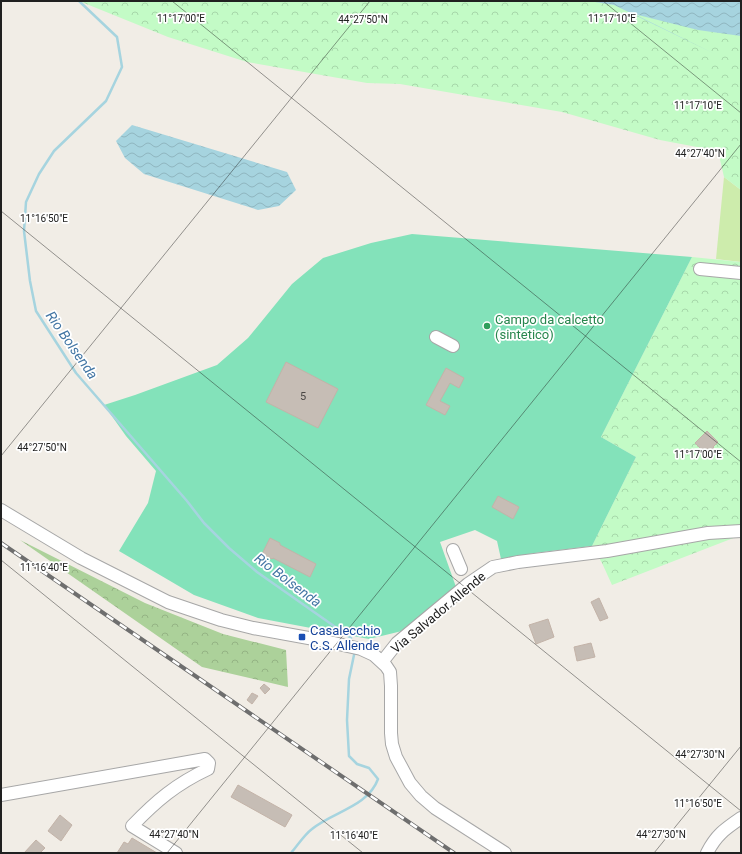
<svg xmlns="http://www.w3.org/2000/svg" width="742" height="854" font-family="Roboto,sans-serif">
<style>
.grass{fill:#cdecac}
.forest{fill:url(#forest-crowns)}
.park{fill:url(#park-crowns)}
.pitch{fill:#83e2ba}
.water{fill:url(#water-waves)}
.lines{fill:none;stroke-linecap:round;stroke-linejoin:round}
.stream{stroke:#a6d4df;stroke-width:2.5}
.building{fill:#c6bdb5;stroke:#c3b3a8}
.minor-casing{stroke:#a7a7a7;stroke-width:14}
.minor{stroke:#fff;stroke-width:12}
.rail-casing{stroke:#6e6e6e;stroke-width:4}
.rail{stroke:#fff;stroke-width:2.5;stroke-dasharray:8;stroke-linecap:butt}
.ticks{fill:none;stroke:#202020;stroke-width:1;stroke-opacity:0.45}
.leisure-dot{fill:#2e9e5b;stroke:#fff;stroke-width:1.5}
.transit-dot{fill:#1a4fb4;stroke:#fff;stroke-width:1.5}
.labels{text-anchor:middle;stroke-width:3.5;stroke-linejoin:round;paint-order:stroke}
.number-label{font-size:11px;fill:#4a4745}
.leisure-label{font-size:13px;fill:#27864d;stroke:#fff;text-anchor:start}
.street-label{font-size:13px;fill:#202020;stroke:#fff}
.transit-label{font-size:13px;fill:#164399;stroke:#fff;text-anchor:start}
.water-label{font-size:14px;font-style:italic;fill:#4376a4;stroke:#fff}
.ticks-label{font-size:10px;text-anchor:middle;fill:#202020;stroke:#fff;stroke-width:3.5;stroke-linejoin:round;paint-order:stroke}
</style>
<defs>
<pattern id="forest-crowns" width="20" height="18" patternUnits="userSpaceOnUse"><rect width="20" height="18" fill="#acd19a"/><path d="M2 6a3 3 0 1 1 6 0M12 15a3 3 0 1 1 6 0" fill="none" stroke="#94b384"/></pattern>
<pattern id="park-crowns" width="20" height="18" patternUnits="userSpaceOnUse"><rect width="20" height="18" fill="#c3fbc6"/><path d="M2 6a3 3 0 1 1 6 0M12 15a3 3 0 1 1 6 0" fill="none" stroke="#a7d7aa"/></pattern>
<pattern id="water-waves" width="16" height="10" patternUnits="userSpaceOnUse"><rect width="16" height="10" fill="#a6d4df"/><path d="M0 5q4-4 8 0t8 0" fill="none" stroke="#8fb6bf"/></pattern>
</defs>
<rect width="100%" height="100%" fill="#f1ede6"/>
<path class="grass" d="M724,177L741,190V262L716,259Z"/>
<path class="forest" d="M20,540L145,603L223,634L286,650L288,687L202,667Z"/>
<path class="park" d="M79,1H741V190L724,177L718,151L660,140L562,112L400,84L367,83L247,62L168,37Z
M692,257L741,262V536L736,537L612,585L602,563L592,546L636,457L601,437Z"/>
<path class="pitch" d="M412,234L692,257L601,437L636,457L592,546L535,553L501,559L497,541L475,530L440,542L456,587L402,631L369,639L258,618L194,595L119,551L148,503L156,471L126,436L104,405L135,395L217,365L248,338L292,284L323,258L371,243Z"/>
<path class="water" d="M589,1H741V36L698,30L634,14L717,55L741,62L717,55L614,5Z
M132,125L287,172L296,190L279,206L258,210L144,174L125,158L116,141Z"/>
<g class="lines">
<path class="stream" d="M79,1L117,37L122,67L106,101L54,151L39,174L26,202L24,231L30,281L36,311L76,373L187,501L204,523L229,548L257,572L351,638
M291,853C298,845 304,835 312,829C332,812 368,807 378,779L369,768L357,764L349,756L347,720L349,679L354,655"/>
</g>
<path class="building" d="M286,362L338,389L318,428L266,402Z
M446,368L464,378L459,388L450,383L440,401L450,406L445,415L426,405Z
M707,431L718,442L713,447L716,450L709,457L695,443Z
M498,496L519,507L513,519L492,507Z
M270,538L280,543V545L316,564L310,577L273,558L272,559L262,554Z
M599,598L608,618L600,621L591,602Z
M548,619L554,637L536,644L529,625Z
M591,643L595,657L577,661L574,647Z
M264,684L270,689L265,694L260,688Z
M252,693L258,696L252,704L247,700Z
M238,785L292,815L285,827L231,797Z
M60,815L72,825L61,841L48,831Z
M132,838L157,853H117L124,842L128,844Z
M36,840L45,848L40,853H24Z"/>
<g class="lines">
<g class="minor-casing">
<path id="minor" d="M700,269L741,273
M436,337L453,346
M1,510L81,558L168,602L221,620L253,628L325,641L361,649L374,655L386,666L390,672L391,686V733L392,744L396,757L410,783L421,796L435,808L505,853
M453,550L461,569
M382,662L397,643L468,584L493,567L518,562L607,551L708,533L741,531
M1,795L205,759L209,763L208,769C176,784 156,801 132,826L176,853
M707,853C716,835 725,829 741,818"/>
</g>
<use href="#minor" class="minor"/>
<g class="rail-casing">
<path id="rail" d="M1,543L454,853"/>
</g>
<use href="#rail" class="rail"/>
</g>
<path class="ticks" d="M172,1L741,462M603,1L741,113M1,211L741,811M1,456L370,1M1,560L363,853M167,853L741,144M654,853L741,746"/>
<circle class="leisure-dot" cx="487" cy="326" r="4"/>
<rect class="transit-dot" x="298" y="633" width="8" height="8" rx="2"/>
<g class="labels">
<g class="number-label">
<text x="303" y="400">5</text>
</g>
<g class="leisure-label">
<text x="495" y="324">Campo da calcetto<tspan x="495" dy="15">(sintetico)</tspan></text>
</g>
<g class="street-label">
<text transform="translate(438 612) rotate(-40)" y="5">Via Salvador Allende</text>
</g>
<g class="transit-label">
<text x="310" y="635">Casalecchio<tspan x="310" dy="15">C.S. Allende</tspan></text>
</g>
<g class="water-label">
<text transform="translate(72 345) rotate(55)" y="5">Rio Bolsenda</text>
<text transform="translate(288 580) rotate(37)" y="5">Rio Bolsenda</text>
</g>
</g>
<g class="ticks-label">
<text x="181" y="22">11°17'00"E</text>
<text x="612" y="22">11°17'10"E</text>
<text x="363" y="23">44°27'50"N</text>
<text x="698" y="109">11°17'10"E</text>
<text x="700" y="157">44°27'40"N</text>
<text x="44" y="222">11°16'50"E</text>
<text x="42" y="451">44°27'50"N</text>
<text x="698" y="458">11°17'00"E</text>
<text x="44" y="571">11°16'40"E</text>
<text x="700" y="758">44°27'30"N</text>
<text x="698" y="807">11°16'50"E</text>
<text x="174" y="838">44°27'40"N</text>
<text x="661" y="838">44°27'30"N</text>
<text x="354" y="839">11°16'40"E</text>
</g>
<rect width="742" height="854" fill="none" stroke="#202020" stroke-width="4"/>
</svg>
